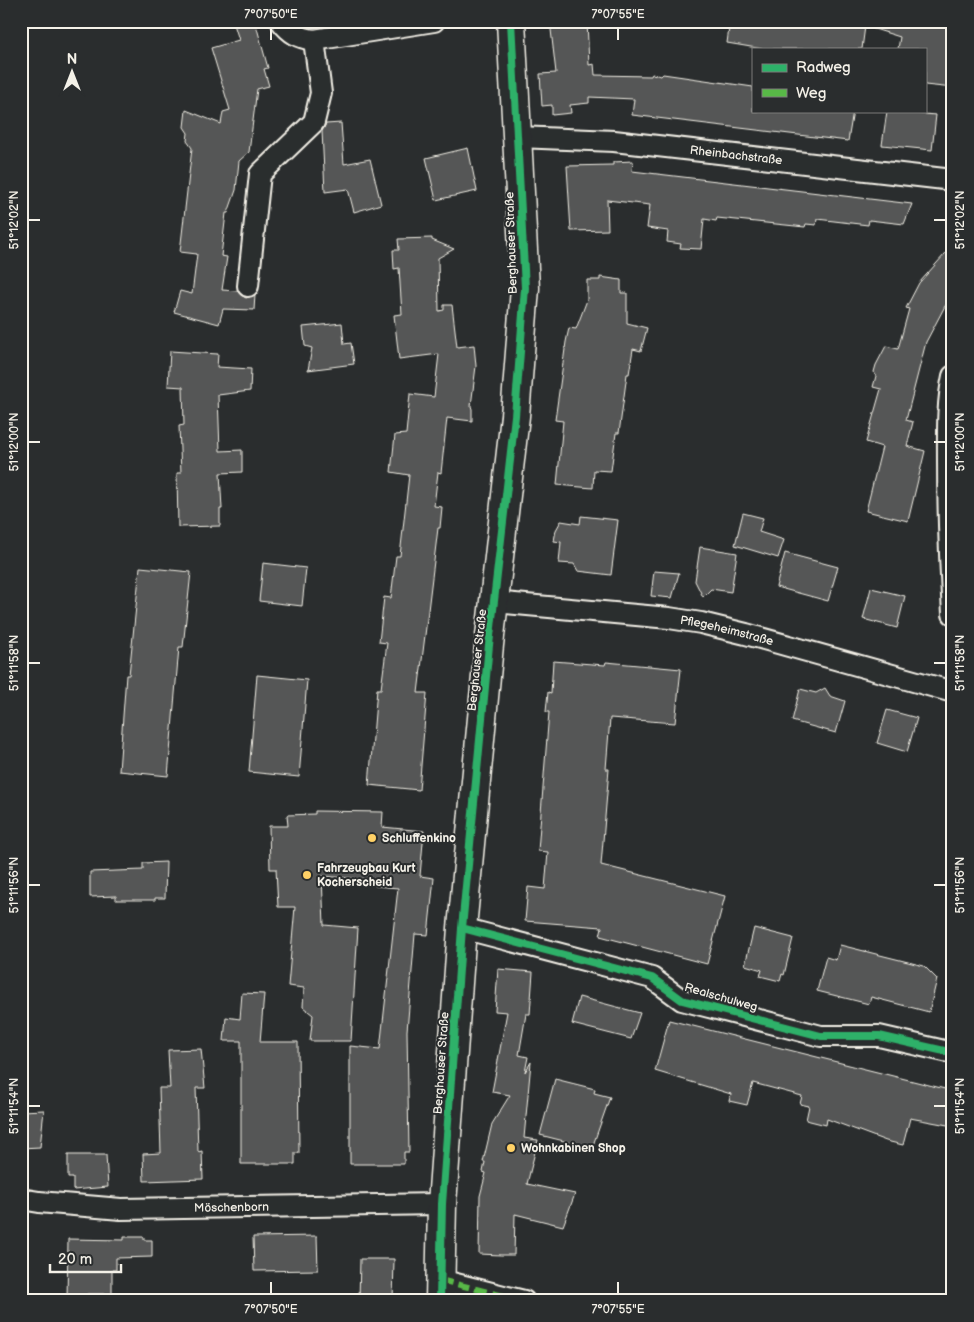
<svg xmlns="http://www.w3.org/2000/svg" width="974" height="1322" font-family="'Balsamiq Sans',sans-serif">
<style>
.building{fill:#555756;stroke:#f4f1e8}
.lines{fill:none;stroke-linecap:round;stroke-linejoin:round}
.street-casing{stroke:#f4f1e8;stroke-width:24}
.secondary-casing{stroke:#f4f1e8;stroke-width:31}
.street{stroke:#2a2d2e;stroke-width:20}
.secondary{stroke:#2a2d2e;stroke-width:28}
.quiet{stroke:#58b947;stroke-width:6;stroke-dasharray:12 6;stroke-linecap:butt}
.cycleway-casing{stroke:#2a2d2e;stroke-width:11}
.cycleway{stroke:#2db169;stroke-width:8}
.ticks{fill:none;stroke:#f4f1e8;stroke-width:2}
.poi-dot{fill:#ffd166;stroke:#2a2d2e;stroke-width:2}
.labels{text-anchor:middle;stroke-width:4;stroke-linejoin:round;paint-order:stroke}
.street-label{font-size:12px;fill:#f4f1e8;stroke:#2a2d2e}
.poi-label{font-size:12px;font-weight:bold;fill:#f4f1e8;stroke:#2a2d2e;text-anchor:start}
.neatline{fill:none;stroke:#f4f1e8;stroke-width:2}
.ticks-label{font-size:12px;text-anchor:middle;fill:#f4f1e8}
</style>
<rect width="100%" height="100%" fill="#2a2d2e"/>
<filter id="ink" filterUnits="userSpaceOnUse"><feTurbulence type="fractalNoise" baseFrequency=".02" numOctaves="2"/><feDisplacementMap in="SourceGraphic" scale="10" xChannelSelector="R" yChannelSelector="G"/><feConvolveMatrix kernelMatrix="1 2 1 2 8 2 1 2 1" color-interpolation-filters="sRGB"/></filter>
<g filter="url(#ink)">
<path class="building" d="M233,21H255L268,68L264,69L269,86L257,89L249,152L239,161L236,190L228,213H226L221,256L227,257L222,290L237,291L241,295L246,298L255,295L254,310L223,309L219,324L174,312L180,291L192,294L197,254L180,252L192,148L187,141L188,133L184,127L186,110L221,124L223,112L230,110L211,48L239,40Z
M550,21H587L589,65L594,64L595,75L651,76L652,74L661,76L663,74L753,87V111H853L848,141L632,115L634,99L589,97V103L570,105L571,113L552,115V105L542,106L540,74L556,73Z
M730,21H943L953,23V88L925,85V49H898L900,37L865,26L862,49H763L727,43Z
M887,111L936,115L932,150L882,145Z
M341,123L344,164L370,159L381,204L354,212L348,189L325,192L322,131L326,124Z
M468,148L477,191L436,200L426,158Z
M633,161L632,171L912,204L904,224L869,220L868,225L817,219L816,225L806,224L805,227L717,218L716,221L704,219L701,249L680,248L681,244L667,242L668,231L647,228L650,205L607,200L608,230L571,231L567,166L613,165V162Z
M432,238V240L454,249L438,258L439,311L444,310V305H452L457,347L474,345L476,366L471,406L472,409V421L447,418L441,473L438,472L434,506L442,507L440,528H438L418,693H427L419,790L369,785L377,689H381L387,643L379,642L384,597L391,598L396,556H400L409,475L391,472L395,435L406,434L410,394L434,397L439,354L399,359L394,315L402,314L399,268L394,269L393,250H399L398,239Z
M953,245V297L945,306L926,342L906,420L913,422L907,446L925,451L908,521L866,511L882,447L866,442L881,389L873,387L876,376L874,372L876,365L886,346L898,349L909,309L906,308L919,283Z
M600,277L621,280V293H627V323L647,328L641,351L633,349L629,374H627L619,433H616L611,471L594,470L593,488L557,485L563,421L555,420L566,342L569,328L576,329L587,300V280H600Z
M342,323L344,344L351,343L354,364L308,370L312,348L305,346L303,327Z
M170,351L218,354L217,367L251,369L250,391L218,395L220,451L242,450V472L220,473L222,509H220V526L178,527L177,473H181L179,426L184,425L183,387L168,386Z
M743,513L763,518L759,532L784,540L778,558L735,545Z
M581,516L618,520L611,575L578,571L574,564L559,563L561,542L554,541L556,530L561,521L580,524Z
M700,547L737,553L731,592L711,589L703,597L695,581Z
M785,553L838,567L828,601L776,587Z
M263,563L306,568L302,606L259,601Z
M140,567L191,572L183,647H179L168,776L119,771L126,675H129Z
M654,571L679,573L672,598L651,596Z
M871,588L905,596L897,628L863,619Z
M553,661L605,665L606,662L681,669L675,723L610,718L606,769H609L601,865L725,896L707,964L600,936L602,927L525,921L528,887L545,889L548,852L538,851L549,712H546L548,692L551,693Z
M257,675L307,680L299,777L249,772Z
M825,688L830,696L845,701L836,733L792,721L800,689L816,693Z
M887,710L917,718L907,752L877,743Z
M315,811L383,812L382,827L424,831L420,876L434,878L428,935L415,934L407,1031L409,1152H404V1164H350V1046L380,1049L398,888L375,886V880L322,876L324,925L358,928L351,1041H310L313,1015L303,1007L304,988L288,986L295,907H278L276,869H270L269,826H288L287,815L315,814Z
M166,862L165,898H155V900H116V896L90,897V872L143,870V863Z
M754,928L793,938L784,975L782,974L780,981L760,976L762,970L745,965Z
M840,945L924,966L937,979L929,1012L871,997L869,1004L817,991L826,957L836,960Z
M498,969L533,972L530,1014H526L519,1055L528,1057L525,1072L531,1062L524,1138L538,1140L527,1184L575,1194L563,1226L515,1214L514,1255H501L479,1254L480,1196L486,1173L483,1172L485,1162H483L492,1124L510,1095L492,1092L507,1012L495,1011Z
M242,993L264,994L260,1042H298L299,1153H295V1164H241V1041H224L226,1017L240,1019Z
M579,997L640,1013L631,1039L572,1024Z
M669,1020L953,1091V1126L910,1118L903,1145L886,1141L827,1119L826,1125L806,1120L809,1106L800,1104L802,1096L753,1083L747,1105L729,1101L731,1094L655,1071Z
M201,1049L205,1088H196L198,1152L202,1151L203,1179L144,1181L143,1154L161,1153L159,1088H170L168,1050Z
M555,1079L595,1089L594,1093L610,1097L592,1148L540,1135Z
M44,1110L40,1147L21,1148V1111Z
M68,1155H106L108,1187L73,1190V1178H68Z
M317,1236L318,1270L254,1271L253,1237Z
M124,1237H144V1240H152V1257L116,1258V1270H112V1294H87V1301H67L68,1239L124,1240Z
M360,1259H394L393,1301H359Z"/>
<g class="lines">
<g class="street-casing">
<g id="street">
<path d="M281,21C290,33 299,38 314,40"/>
<path id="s1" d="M518,137L614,141L953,180"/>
<path d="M248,286L260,174L314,122L321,93L314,40L434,21"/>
<path d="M953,376C947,404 948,432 948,461C948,512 950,563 953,614"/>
<path id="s2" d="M494,602L669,618L701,623L746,634L953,692"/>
<path d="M462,928L652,978L682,1000L821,1036H879L953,1053"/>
<path id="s3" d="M21,1199L39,1202L121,1209L442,1204"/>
<path d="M440,1280L524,1301"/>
</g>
</g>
<g class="secondary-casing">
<path id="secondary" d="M440,1301L442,1204L462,928L489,645L515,416L525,288L511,21"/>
</g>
<use href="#street" class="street"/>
<use href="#secondary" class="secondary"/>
<path class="quiet" d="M440,1280L524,1301"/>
<g class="cycleway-casing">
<path id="cycleway" d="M462,928L652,978L682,1000L821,1036H879L953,1053
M440,1301L442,1204L462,928L489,645L515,416L525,288L511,21"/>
</g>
<use href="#cycleway" class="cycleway"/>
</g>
</g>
<path class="ticks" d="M271,28V40M618,28V40M28,220H40M934,220H946M28,442H40M934,442H946M28,663H40M934,663H946M28,885H40M934,885H946M28,1106H40M934,1106H946M271,1282V1294M618,1282V1294"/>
<g class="poi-dot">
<circle cx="372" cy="838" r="5"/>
<circle cx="307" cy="875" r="5"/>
<circle cx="511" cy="1148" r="5"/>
</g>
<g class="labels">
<g class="street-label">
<text dy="4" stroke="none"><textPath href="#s1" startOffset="219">Rheinbachstraße</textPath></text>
<text transform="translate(511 243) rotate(-92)" y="4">Berghauser Straße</text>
<text dy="4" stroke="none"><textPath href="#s2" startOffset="235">Pflegeheimstraße</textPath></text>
<text transform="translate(477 660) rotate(-84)" y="4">Berghauser Straße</text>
<text transform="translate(721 997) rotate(16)" y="4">Realschulweg</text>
<text transform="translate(441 1063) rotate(-86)" y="4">Berghauser Straße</text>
<text dy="4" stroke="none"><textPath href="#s3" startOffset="211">Möschenborn</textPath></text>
</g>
<g class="poi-label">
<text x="382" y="842">Schluffenkino</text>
<text x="317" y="872">Fahrzeugbau Kurt<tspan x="317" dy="14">Kocherscheid</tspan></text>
<text x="521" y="1152">Wohnkabinen Shop</text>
</g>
</g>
<rect width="974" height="1322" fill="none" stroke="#2a2d2e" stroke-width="55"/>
<rect x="752" y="48" width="175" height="65" fill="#2a2d2e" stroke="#7b7b78"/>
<rect x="762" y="64" width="25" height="8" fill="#2db169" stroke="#7b7b78"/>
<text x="796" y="72" font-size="15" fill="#f4f1e8">Radweg</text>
<rect x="762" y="89" width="25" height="8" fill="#58b947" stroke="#7b7b78"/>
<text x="796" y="98" font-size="15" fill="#f4f1e8">Weg</text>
<g transform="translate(72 72)" stroke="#2a2d2e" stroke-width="4" paint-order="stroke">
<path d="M0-4L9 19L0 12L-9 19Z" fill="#f4f1e8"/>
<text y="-8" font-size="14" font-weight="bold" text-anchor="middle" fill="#f4f1e8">N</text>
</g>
<path d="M50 1264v8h71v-8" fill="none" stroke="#f4f1e8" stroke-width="2.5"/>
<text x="58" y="1264" font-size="15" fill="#f4f1e8" stroke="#2a2d2e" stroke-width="4" paint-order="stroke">20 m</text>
<rect x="28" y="28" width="918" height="1266" class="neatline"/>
<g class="ticks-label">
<text x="271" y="18">7°07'50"E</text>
<text x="618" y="18">7°07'55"E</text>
<text transform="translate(14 220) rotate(-90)" y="4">51°12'02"N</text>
<text transform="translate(960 220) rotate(-90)" y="4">51°12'02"N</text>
<text transform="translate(14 442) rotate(-90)" y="4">51°12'00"N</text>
<text transform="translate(960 442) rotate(-90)" y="4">51°12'00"N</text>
<text transform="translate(14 663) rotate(-90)" y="4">51°11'58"N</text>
<text transform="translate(960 663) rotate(-90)" y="4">51°11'58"N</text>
<text transform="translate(14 885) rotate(-90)" y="4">51°11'56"N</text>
<text transform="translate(960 885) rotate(-90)" y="4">51°11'56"N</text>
<text transform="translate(14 1106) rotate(-90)" y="4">51°11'54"N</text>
<text transform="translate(960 1106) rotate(-90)" y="4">51°11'54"N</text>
<text x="271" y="1313">7°07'50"E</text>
<text x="618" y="1313">7°07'55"E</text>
</g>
</svg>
